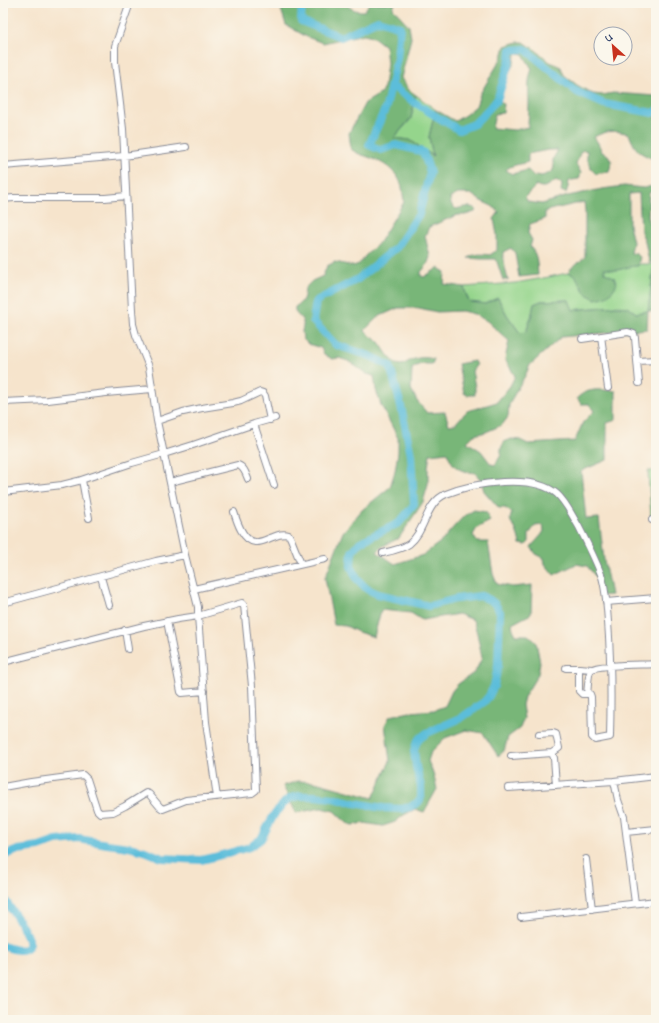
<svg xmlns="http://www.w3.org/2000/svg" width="659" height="1023" font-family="'Indie Flower',sans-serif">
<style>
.green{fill:#95d58c;stroke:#588275}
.forest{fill:#78b678;stroke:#4a726b;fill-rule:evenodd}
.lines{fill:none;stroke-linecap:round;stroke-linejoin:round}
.river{stroke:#5bbdda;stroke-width:8}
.minor-casing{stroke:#888a95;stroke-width:8}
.minor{stroke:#fff;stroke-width:6}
</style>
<rect width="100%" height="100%" fill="#fbf7ec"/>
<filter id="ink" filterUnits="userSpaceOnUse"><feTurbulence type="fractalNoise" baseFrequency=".025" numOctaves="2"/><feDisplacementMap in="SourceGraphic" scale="8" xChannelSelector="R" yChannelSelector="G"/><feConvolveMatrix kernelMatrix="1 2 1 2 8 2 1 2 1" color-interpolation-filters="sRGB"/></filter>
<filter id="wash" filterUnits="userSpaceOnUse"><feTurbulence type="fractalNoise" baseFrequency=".012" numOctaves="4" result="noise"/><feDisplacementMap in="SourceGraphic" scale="16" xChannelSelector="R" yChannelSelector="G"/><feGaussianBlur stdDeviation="0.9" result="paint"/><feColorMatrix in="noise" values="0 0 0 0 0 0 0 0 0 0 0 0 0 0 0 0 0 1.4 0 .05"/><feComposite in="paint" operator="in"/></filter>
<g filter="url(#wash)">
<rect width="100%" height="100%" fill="#f6e4cc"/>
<path class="green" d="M416,95L436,110L433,120L429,137L433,156L410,140L394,138L411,119Z
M627,264H654L648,311L636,313L628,307L615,306L572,310L569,300L541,301L534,304L531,318L526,332L520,333L507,315L498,298L493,300L486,304L470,302L467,297L464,287L515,283L549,277L604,265Z
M648,471H656V517L651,518Z"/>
<path class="forest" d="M279,3H346C350,10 357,11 364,11L370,3H395L393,8L409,26L411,38L401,78L409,90L416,95L411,118L394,138L410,140L433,156L429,137L433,120L436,110L455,121L465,115L476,106L480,94L502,57L505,46L518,42H524L537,51L550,62L561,67L564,75L577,85L593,94L603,95L613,93L656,96V160C639,153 636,152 629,134C615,130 607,130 594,137L598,143L602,152L608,155L612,162L609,171L596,174L591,169L590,164L587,159V151L583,150L580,153L576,164L581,173L579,179L572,180L569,181L568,187L566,193L561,191L562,184L556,180C550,185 544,190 536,185L534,188L525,197L528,202L542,204L568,196L602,189L624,186L644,188L656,185V188L649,193L648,221L650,224H656V262H649L645,241L641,232L639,193L629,194V225L633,242L631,253L636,254L640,257L638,266C630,266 626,268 618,270C613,271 608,268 604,269L605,273L614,277L617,283C612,294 607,297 595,299L585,293L575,275H572L569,271C574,264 579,263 585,257V211L584,202L545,211V219L530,224L528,233L532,240L530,247C538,254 537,265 538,275L519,277L515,253L511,248L503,252L505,268L508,280H503L496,259H481L468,258C475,253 482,254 490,255L497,250V235L494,219L499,212L492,206L481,201L471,194H458L450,198L451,204L456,209C464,207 469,205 476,209L475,212L465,215H457L429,227L425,236L430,257L427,265L421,272V276L424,277L438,268L445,272L444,284L464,287L467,297L470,302L486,304L493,300L498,298L507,315L520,333L526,332L531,318L534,304L541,301L569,300L573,310L615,306L628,307L636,313L648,311L654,264H656V311H648L647,329L561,337L530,365L525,376L516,391L509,405L508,417L502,425L486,432L474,435L467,442L481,451L491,464L495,465L501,455V448L505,441L512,439L520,440L528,444L575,441L583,422L594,411L589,404H581L577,398C589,387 600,390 616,391V420L607,423V460L581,471L586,519L599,518L604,560L611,595L600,596L596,577L587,566L576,564L554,575L545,564L544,558L536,554L531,547C535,541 541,537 544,531L543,525L535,526L529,534V542L526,545L520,544C519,539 518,535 516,531C514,523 507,523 512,513L505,508H499L484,491L481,480L475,473C457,470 454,469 447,452L430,454L428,467V485L423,502L399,538L383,546L377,552L395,564L423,555L443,540L450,531L463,517L474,510L486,512L490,521L477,528L473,535L477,542H488L493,574L497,584L513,587L532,585L531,614L512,624L513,629L516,635H528L536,642L540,662L538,674L524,697L522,705L524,718L520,728L508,737L504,751L498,756L483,733L466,730L445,738L431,752L428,761L433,773L437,789L424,812L415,809L404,815L395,822L383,826L364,823L352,825L347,823L334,811L321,808L296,813L283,786L298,781L315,782L373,798L390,761L385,725L390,716L410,712L434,710L445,706L452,691L458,684L475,672L482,658L477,633L473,620L459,614L422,620L411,613L381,610L374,637L358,632L346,626L334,625L325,578L343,532L362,510L390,487L395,471L398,452V438L381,405L376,390L374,376L367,374L348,361L339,358L332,359L324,354L321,348L308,344L303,339C303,338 302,333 302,332C302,329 304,325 303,322C301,315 294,316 295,307C304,301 304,298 305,288L312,281L323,276L327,266L335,262L353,266L359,264L366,255L378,244L404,202C403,196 403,187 400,181C394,169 382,162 371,158C363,155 357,154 351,149L349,133L365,103L380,94L384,87L387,63L385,46L372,36L364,34L323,43L307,37L286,25ZM517,53H519L523,54L532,69C527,81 529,92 529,104C529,112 528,120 528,127L515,130L492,128L495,114L503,113L504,104L499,100L505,80L514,63L515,56ZM548,150H558C555,156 551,159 554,167L552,172L542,176L536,175L534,177L528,170L512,174L506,170C510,165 522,164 528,162V154ZM398,308H419L437,312L462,311L474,314L487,321L509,341L505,359L515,376L510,386L497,402L467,411L455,424L449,425L445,412L427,413L417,401L411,389L412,369C419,363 423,364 432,364L434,359C420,356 414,358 402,365L396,364L387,354L379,342L372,337L365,330L378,317Z
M474,361L477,364L472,371L475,387V395H467L464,393L458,364Z"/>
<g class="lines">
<path class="river" d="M391,85C412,102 435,116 459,130L474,124L497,100L510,60L511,50L525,49L577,92L604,104L653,113L656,111
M3,856L18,850L39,847L56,841L79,839L107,844L129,847L145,851L162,858L201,860L214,857L250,847L261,839L274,815L285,802L291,798L300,796H314L333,798L355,803L383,808L402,809L410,807L420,801L421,796V787L416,767L414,751L416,744L419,739L427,733L461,718L484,702L489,696L494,686L498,666L500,612L495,604L490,600L481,596L456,599L429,606L378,594L367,589L357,579L351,566L352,552L360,542L399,523L414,505L411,455L401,406L390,366L370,356L336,345L313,321L316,301L358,279L397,247L419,214L430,172L423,152L396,145L381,150L369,145L386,107L397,58L400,27L378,20L341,37L301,21L302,3
M3,897C13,912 24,926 30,944C25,954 12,949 3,946"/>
</g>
</g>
<g filter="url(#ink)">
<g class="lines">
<g class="minor-casing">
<path id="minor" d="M3,166L124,156L186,147
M3,199L14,198H105L126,196
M601,336L608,388
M582,339L628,332L634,334L635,338L639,383
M637,361L656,360
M3,402L48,400L106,393L152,389
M157,421L183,412L202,408L233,403L241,401L260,392L263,393L265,396L270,420
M254,424L274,485
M82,480L89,518
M170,482L238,465C244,467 246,474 248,479
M3,492L62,485L78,481L132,463L164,454L157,421L149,367L136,335L133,324L132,310L123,129L115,62V46L130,3
M234,512C237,522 243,541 255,542C261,543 267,539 273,537C278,535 283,533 289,535L291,539L301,564
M652,520H656
M383,553C392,551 402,549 409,544C426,531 425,503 446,494C473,483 533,473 557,494C566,502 573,517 579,527C587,543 596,560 602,577C606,591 607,607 608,622C611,660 611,698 610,737L595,740L592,737L591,697L590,694H582L579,691V668
M101,577L109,605
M194,589L325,559
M606,602L656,598
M3,603L156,561L185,555
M167,621L181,692L182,693L204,691
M125,630L128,649
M3,662L144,626L178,619L198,616V607L185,555L164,454L193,445L254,424L275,418
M566,668H579L592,669
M587,694C588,688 588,673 591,670C597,664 646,665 656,664
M539,734L553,733L556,734L559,748L552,753
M511,756L552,753L554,758L556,785
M614,781L618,800L624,817L635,903
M3,787L31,782L83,775L87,779L97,810L100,813L113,812L125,806L146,793L149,794L160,807L163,809L186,800L252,793L256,790L252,686L244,605L242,603L198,616L206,722L217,797
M508,788L614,781L656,776
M626,832L656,829
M586,859L592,909
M521,917L656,901"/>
</g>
<use href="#minor" class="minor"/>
</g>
</g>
<rect width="659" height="1023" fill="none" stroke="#fbf7ec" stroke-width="16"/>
<g transform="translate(613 46) rotate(333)"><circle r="19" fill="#fbf7ec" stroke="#a1a7b3"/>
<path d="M0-3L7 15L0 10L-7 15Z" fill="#c8321e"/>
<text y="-6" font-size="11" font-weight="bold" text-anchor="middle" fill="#1b2f5e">U</text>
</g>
</svg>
